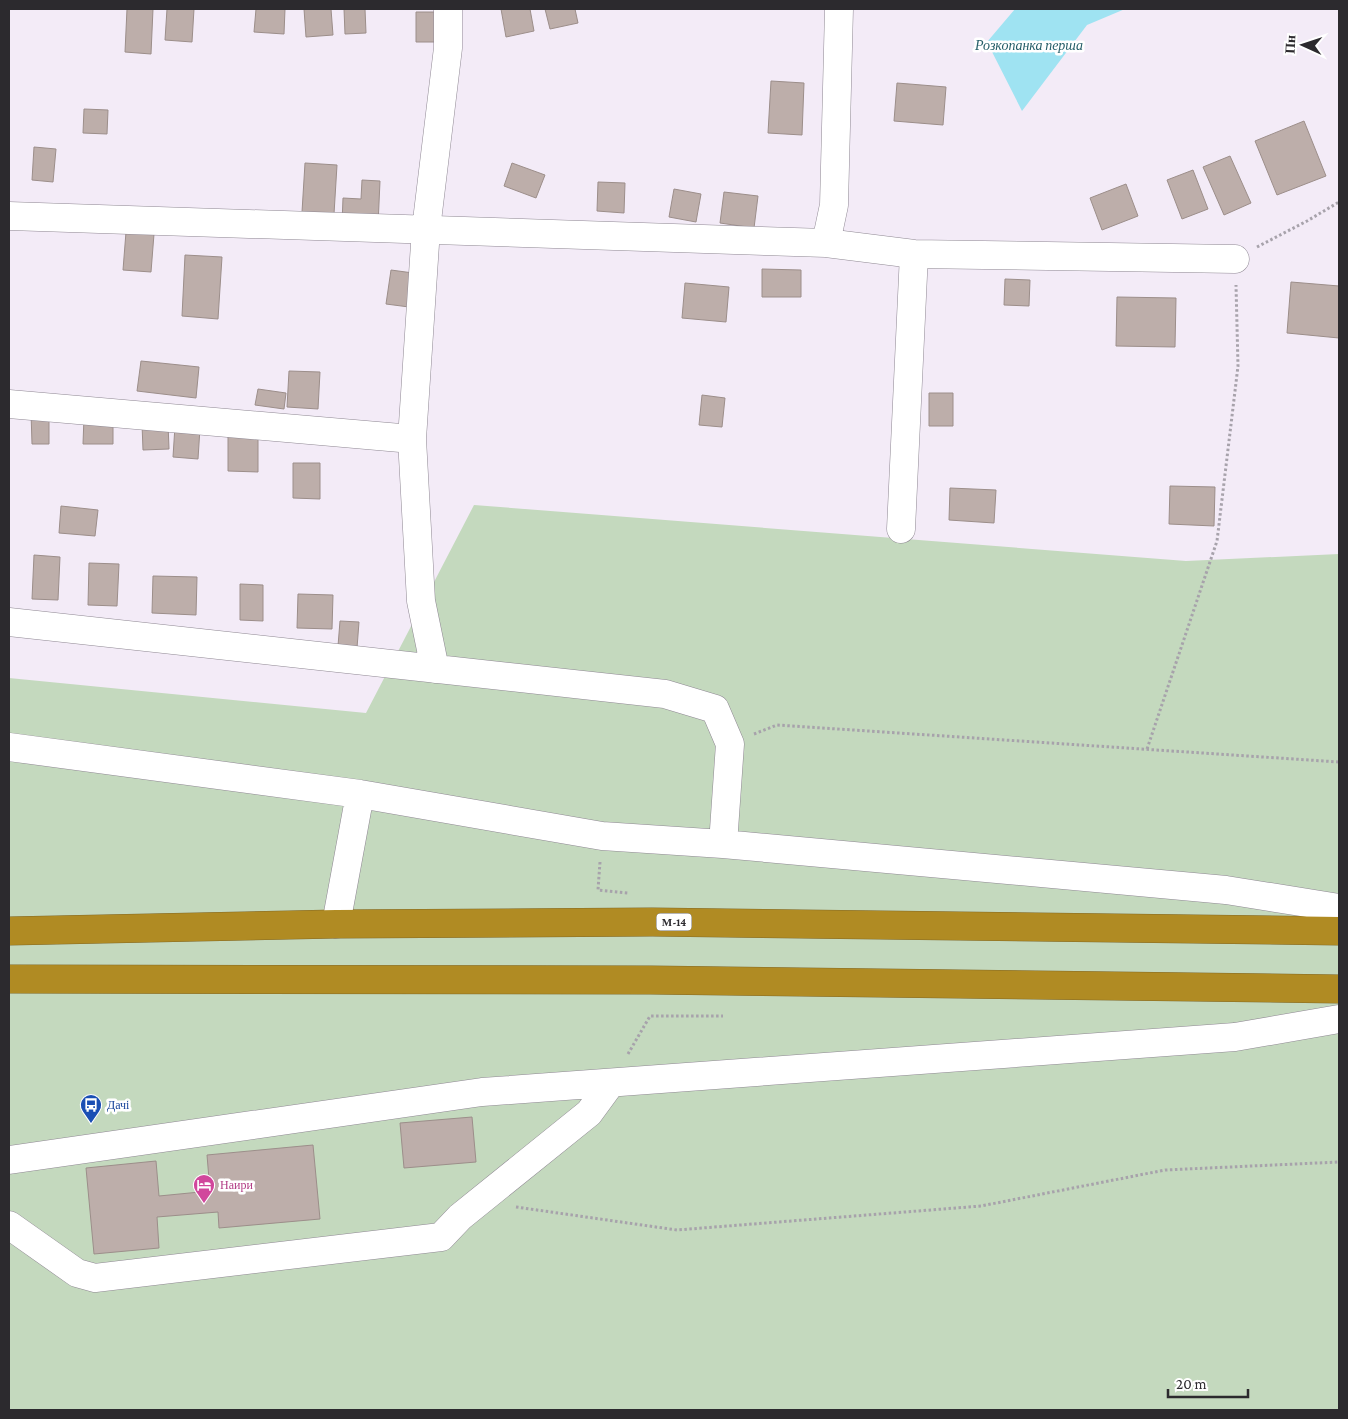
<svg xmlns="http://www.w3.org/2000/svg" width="1348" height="1419" font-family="'Crimson Pro',serif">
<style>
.green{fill:#c4d9be}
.water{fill:#9fe3f2}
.building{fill:#bdaeaa;stroke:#9c8e8a}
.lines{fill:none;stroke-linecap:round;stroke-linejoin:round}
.minor-casing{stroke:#8f8893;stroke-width:29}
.highway-casing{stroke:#826927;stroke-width:29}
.path{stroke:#a7a2ab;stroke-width:3;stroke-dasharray:2.5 2.5;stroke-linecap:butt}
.minor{stroke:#fff;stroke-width:28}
.highway{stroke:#b08b23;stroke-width:28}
.labels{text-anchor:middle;stroke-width:5;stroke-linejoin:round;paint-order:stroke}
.shield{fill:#fff;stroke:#6b6a6d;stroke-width:1}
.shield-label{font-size:11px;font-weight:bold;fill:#2c2a2e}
.transit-label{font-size:12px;fill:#164399;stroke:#fff;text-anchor:start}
.hotel-label{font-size:12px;fill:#b23c85;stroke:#fff;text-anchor:start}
.water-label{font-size:14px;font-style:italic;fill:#265e69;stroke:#fff}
</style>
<rect width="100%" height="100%" fill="#f3ebf7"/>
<path class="green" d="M474,505L1186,561L1339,554V1410H9V678L366,713Z"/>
<path class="water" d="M1015,9H1125L1087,25L1022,111L987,42Z"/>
<path class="building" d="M127,9H153L151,54L125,52Z
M167,9H194L192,42L165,40Z
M256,9H285L284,34L254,32Z
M304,9H331L333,35L306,37Z
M344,9H365L366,33L345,34Z
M501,9H530L534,31L506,37Z
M545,9H575L578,23L550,29Z
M416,12H438V42H416Z
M771,81L804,83L802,135L768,133Z
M897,83L946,87L943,125L894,121Z
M84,109L108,110L107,134L83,133Z
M1304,121L1326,176L1277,195L1255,141Z
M34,147L56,149L53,182L32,180Z
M1230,156L1251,203L1224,215L1203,167Z
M305,163L337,165L334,214L302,212Z
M512,163L545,175L536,198L504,186Z
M1193,170L1208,209L1182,219L1167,180Z
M362,180L380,181L378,225L342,224L343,198L361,199Z
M598,182L625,183L624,213L597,211Z
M1126,184L1138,216L1102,230L1090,198Z
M674,189L701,194L696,222L669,217Z
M724,192L758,196L754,228L720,223Z
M126,232L154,234L151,272L123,270Z
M185,255L222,257L218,319L182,316Z
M762,269L801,270V297H762Z
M391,270L413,273L409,307L386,304Z
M1005,279L1030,280L1029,306L1004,305Z
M1291,282L1339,286V338L1287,333Z
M685,283L729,287L726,322L682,318Z
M1117,297L1176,298L1175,347L1116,346Z
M141,361L199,367L196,398L137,391Z
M289,371L320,372L318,409L287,407Z
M258,389L286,393L284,409L255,405Z
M929,393H953V426H929Z
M702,395L725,398L722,427L699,425Z
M49,411V444H32L31,412Z
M84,417H113V444H83Z
M168,423L169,449L143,450L142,424Z
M175,426L200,428L198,459L173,457Z
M228,431H258V472L228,471Z
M293,463H320V499L293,498Z
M1170,486L1215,487L1214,526L1169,524Z
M950,488L996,490L994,523L949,520Z
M61,506L98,510L95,536L59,533Z
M34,555L60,557L58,600L32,599Z
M89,563L119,564L117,606L88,605Z
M153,576L197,577L196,615L152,613Z
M240,584L263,585V621L240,620Z
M298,594L333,595L332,629L297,628Z
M340,621L359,622L357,648L338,646Z
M472,1117L476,1162L404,1168L400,1123Z
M313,1145L320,1219L219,1228L218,1212L157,1217L159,1248L94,1254L86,1168L156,1161L159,1196L210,1191L207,1155Z"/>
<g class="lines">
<g class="minor-casing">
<path id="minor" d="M9,216L826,243L914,254L1235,259
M826,243L834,205L839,9
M9,404L412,439
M901,529L914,254
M9,622L665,694L715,709L730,744L723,844L602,836L360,794L9,747
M435,669L421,601L412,439L426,229L448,48V9
M723,844L1226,890L1339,908
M336,924L360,794
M9,1160L482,1092L1235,1037L1339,1019
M9,1225L77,1273L95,1278L441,1237L460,1217L589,1113L611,1083"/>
</g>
<g class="highway-casing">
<path id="highway" d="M9,931L336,924L652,922L1339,931
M9,979L651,980L1339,989"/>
</g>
<path class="path" d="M1257,247L1307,221L1339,202
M754,734L777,725L1339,762
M1147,749L1217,541L1238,366L1236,285
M600,862L598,890L628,893
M628,1054L650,1016H723
M516,1207L677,1230L981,1206L1165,1170L1339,1162"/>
<use href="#minor" class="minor"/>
<use href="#highway" class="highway"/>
</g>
<defs>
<g id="bus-pin" transform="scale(1.125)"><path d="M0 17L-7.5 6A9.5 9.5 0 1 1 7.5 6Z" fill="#1a4fb4" stroke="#fff"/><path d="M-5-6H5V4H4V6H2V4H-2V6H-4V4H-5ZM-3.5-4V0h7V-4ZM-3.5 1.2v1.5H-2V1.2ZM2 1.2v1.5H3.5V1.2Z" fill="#fff"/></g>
<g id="hotel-pin" transform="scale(1.125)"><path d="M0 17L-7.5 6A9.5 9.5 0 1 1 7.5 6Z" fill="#d1479c" stroke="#fff"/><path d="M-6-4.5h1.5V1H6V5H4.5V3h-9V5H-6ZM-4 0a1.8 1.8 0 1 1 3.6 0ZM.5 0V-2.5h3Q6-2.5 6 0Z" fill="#fff"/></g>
</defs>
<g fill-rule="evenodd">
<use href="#bus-pin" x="91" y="1105"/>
<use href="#hotel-pin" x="204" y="1185"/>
</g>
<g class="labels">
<rect class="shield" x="656.5" y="913.5" width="35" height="17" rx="4"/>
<g class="shield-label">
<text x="674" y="926">М-14</text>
</g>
<g class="transit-label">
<text x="107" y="1109">Дачі</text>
</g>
<g class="hotel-label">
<text x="220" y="1189">Наири</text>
</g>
<g class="water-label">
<text x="1029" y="50">Розкопанка перша</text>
</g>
</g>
<rect width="1348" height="1419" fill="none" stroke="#2c2a2e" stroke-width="20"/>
<g transform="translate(1303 45) rotate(273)" stroke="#ffffff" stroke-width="4" paint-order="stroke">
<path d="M0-4L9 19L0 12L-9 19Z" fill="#2c2a2e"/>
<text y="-8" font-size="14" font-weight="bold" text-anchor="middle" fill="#2c2a2e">Пн</text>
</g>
<path d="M1168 1389v8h80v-8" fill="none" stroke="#2c2a2e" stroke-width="2.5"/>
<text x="1176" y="1389" font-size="15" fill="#2c2a2e" stroke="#ffffff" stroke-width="4" paint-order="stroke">20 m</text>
</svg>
